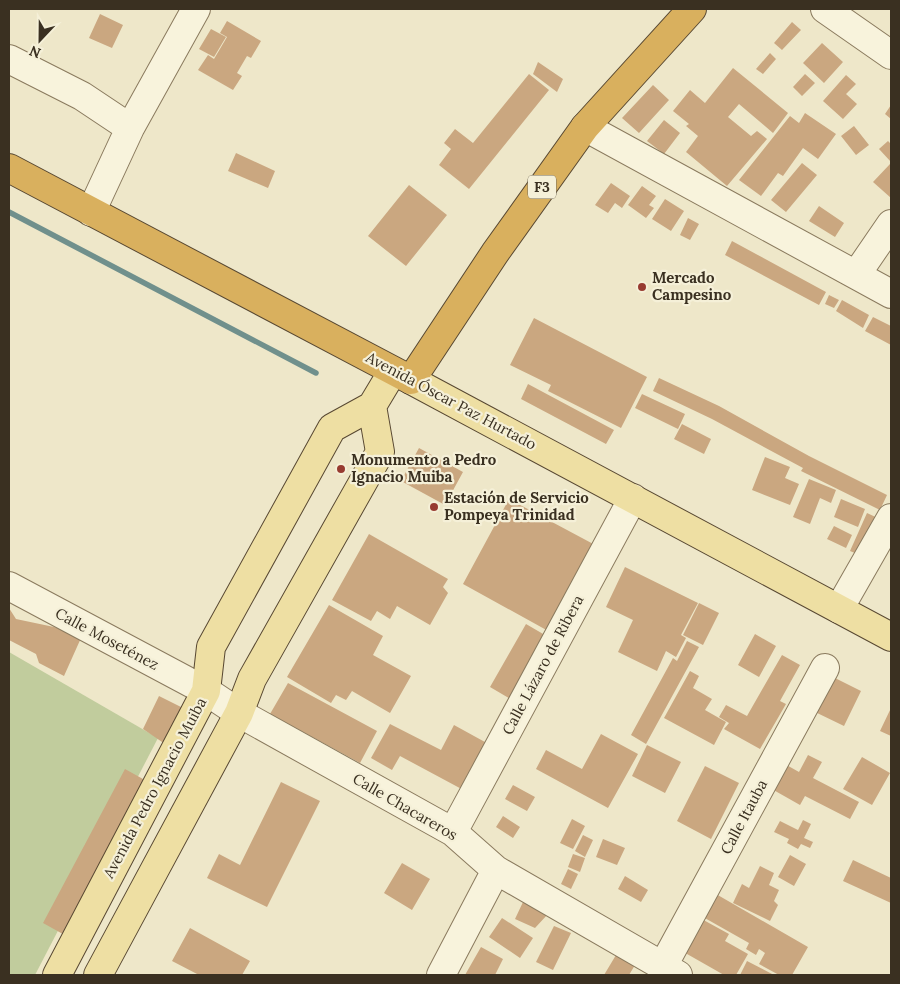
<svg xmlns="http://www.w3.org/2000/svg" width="900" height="984" font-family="Lora,serif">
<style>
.green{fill:#c1cc9d}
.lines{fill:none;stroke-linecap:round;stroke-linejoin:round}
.stream{stroke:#70908c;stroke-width:5.5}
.building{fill:#caa780}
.minor-casing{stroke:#8a7a5e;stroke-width:30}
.major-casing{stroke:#584832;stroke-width:30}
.highway-casing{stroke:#584832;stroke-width:30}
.minor{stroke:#f8f3dc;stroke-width:28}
.major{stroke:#eedfa3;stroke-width:28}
.highway{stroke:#d9b05e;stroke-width:28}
.poi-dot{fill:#973b30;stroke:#f5f0d8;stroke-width:2}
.labels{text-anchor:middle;stroke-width:4.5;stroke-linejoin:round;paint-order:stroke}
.shield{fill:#f5f0d8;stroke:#726a58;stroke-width:1}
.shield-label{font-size:14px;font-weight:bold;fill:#3a3021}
.poi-label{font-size:15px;font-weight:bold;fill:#3a3021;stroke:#f5f0d8;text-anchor:start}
.street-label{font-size:15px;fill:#3a3021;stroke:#f5f0d8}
</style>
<rect width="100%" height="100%" fill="#eee7c9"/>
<path class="green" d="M9,652L158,738L35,975L9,974Z"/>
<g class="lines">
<path class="stream" d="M9,212L316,373"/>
</g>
<path class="building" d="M100,14L123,25L112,48L89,38Z
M227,21L261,41L251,58L247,56L237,73L242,76L233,90L198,70L208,55L214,59L227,37L220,33Z
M792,22L801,30L782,50L774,43Z
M211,29L226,37L214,57L199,49Z
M822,43L843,62L824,83L803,63Z
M770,53L776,59L763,74L756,69Z
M538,62L563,79L557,92L533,74Z
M733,68L788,113L773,133L739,104L728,117L751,136L757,131L767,139L727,186L686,152L698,136L686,126L689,124L673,111L690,90L705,103Z
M529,74L549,90L469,189L439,165L451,149L444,143L455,129L473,143Z
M805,74L815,83L802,96L793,87Z
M846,75L856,84L846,94L857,104L843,119L823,101Z
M653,85L669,100L639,133L622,118Z
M891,105V119L885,114Z
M805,113L836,134L818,159L803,148L783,176L778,173L761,196L739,180L790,116L799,123Z
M664,120L680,133L664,154L647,141Z
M854,126L869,145L856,155L841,136Z
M888,141L891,144V162L879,149Z
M236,153L275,171L268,188L228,171Z
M802,163L817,175L786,212L771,200Z
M890,164L891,166V198L873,182Z
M611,183L630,196L622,208L615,203L608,213L595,205Z
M409,185L447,215L406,266L368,236Z
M642,186L656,196L649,205L654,208L646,218L628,205Z
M665,199L684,211L671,231L652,219Z
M819,206L844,223L835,237L809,221Z
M688,218L699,224L690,240L680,235Z
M732,241L826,292L819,305L725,255Z
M829,295L839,300L834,308L825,304Z
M842,300L869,315L863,328L836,311Z
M873,317L891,326V345L865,331Z
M534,318L647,377L621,428L548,391L551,385L510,365Z
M659,378L719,406L809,456L887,495L880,510L801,471L803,468L712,419L653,391Z
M528,384L614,430L606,444L521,399Z
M642,394L685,414L678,429L635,408Z
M682,424L711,439L704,454L674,439Z
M419,448L463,472L445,505L401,481Z
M765,457L790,467L785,478L799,484L790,505L752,490Z
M809,479L836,490L831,503L820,498L810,524L793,517Z
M509,499L597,546L550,632L463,584Z
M841,499L865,509L858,527L834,517Z
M867,513L884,521L867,558L850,551Z
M834,526L852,535L846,548L827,539Z
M369,534L448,579L443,587L448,593L430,625L397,606L390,619L377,611L371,621L332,600Z
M625,567L698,603L681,635L686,638L676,657L666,651L657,671L618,652L633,620L606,607Z
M699,603L719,613L703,645L683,635Z
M329,605L383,636L373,655L411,676L390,713L352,691L346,700L336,695L331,703L287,677Z
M9,608L16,619L54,627L81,638L64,676L39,663L36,654L9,640Z
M526,624L550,638L514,701L490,687Z
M755,634L776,646L759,677L738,665Z
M687,641L699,647L646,744L631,735L673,658L677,661Z
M782,655L800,665L780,701L786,704L760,749L724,729L729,723L719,717L726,705L747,716Z
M690,671L699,676L693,688L712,699L705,710L726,722L714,745L664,718Z
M831,676L861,691L844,726L813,711Z
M288,683L377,731L360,763L270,714Z
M159,696L185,709L168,746L143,729Z
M891,708V736L880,731Z
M390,724L441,750L454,725L494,747L469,793L400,756L392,770L371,758Z
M601,734L638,754L608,808L536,769L546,750L582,769Z
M647,745L681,762L665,793L632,776Z
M808,755L822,762L813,778L859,802L850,819L805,796L800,805L770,788L783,763L799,772Z
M862,757L890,773L872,805L843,789Z
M705,766L739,783L711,839L677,821Z
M125,769L152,784L70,938L43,923Z
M281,782L320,801L267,907L207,878L219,854L240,865Z
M513,785L535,797L527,811L505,799Z
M503,816L520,827L513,838L496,827Z
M572,819L585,826L573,849L560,843Z
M803,820L811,824L804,838L813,842L810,848L801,844L798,849L787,843L789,839L774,832L780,821L798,830Z
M583,835L593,840L585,857L575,851Z
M603,839L625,848L617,865L596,857Z
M573,854L585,858L580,872L568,867Z
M790,855L806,864L794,886L778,877Z
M853,860L891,878V903L843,881Z
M402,863L430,879L412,910L384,893Z
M760,866L774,873L769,885L779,890L774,901L778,905L770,921L733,903L742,884L749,888Z
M568,869L578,874L571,889L561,884Z
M625,876L648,890L641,902L618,889Z
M716,894L808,947L792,975H779L759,964L765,953L759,949L756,955L746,949L749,943L703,917Z
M523,902L548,914L535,928L515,919Z
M698,917L729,934L725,941L748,954L736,975H724L680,950Z
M502,918L533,938L520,958L489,937Z
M554,926L571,933L553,970L536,962Z
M190,928L250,961L242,975H199L172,961Z
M481,947L503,959L495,975H465Z
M616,955L635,965L629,975H604Z
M747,961L774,975H740Z"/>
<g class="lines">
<g class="minor-casing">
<path id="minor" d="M825,9L891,55
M9,59L82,96L130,128
M585,127L891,294
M91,212L130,128L196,9
M856,275L891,224
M9,586L206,691L239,713L453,832L496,870L678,975
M839,609L891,518
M453,832L633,498
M663,966L825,668
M441,975L496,870"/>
</g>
<g class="major-casing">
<path id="major" d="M411,380L891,637
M57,975L206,691L211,647L332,428L372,406L393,371
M98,975L239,713L252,679L380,452L372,406"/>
</g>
<g class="highway-casing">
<path id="highway" d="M9,168L411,380L495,253L585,127L692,9"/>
</g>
<use href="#minor" class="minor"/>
<use href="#major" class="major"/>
<use href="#highway" class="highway"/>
</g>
<g class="poi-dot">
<circle cx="642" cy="287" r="5"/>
<circle cx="341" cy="469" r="5"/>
<circle cx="434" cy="507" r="5"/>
</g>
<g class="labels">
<rect class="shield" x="528" y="175.5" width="28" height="23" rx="4"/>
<g class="shield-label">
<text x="542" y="192">F3</text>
</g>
<g class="poi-label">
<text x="652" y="283">Mercado<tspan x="652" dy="17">Campesino</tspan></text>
<text x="351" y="465">Monumento a Pedro<tspan x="351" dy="17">Ignacio Muiba</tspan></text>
<text x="444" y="503">Estación de Servicio<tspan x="444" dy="17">Pompeya Trinidad</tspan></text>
</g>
<g class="street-label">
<text transform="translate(451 401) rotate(28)" y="5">Avenida Óscar Paz Hurtado</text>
<text transform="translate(107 639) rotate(28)" y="5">Calle Moseténez</text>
<text transform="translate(543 665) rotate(-62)" y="5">Calle Lázaro de Ribera</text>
<text transform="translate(155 788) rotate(-62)" y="5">Avenida Pedro Ignacio Muiba</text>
<text transform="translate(405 807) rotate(30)" y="5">Calle Chacareros</text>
<text transform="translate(744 817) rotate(-62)" y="5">Calle Itauba</text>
</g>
</g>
<rect width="900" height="984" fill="none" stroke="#3a3021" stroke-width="20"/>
<g transform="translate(40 40) rotate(202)" stroke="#f5f0d8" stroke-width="4" paint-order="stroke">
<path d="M0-4L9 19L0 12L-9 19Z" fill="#3a3021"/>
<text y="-8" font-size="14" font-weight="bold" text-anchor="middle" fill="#3a3021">N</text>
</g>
</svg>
